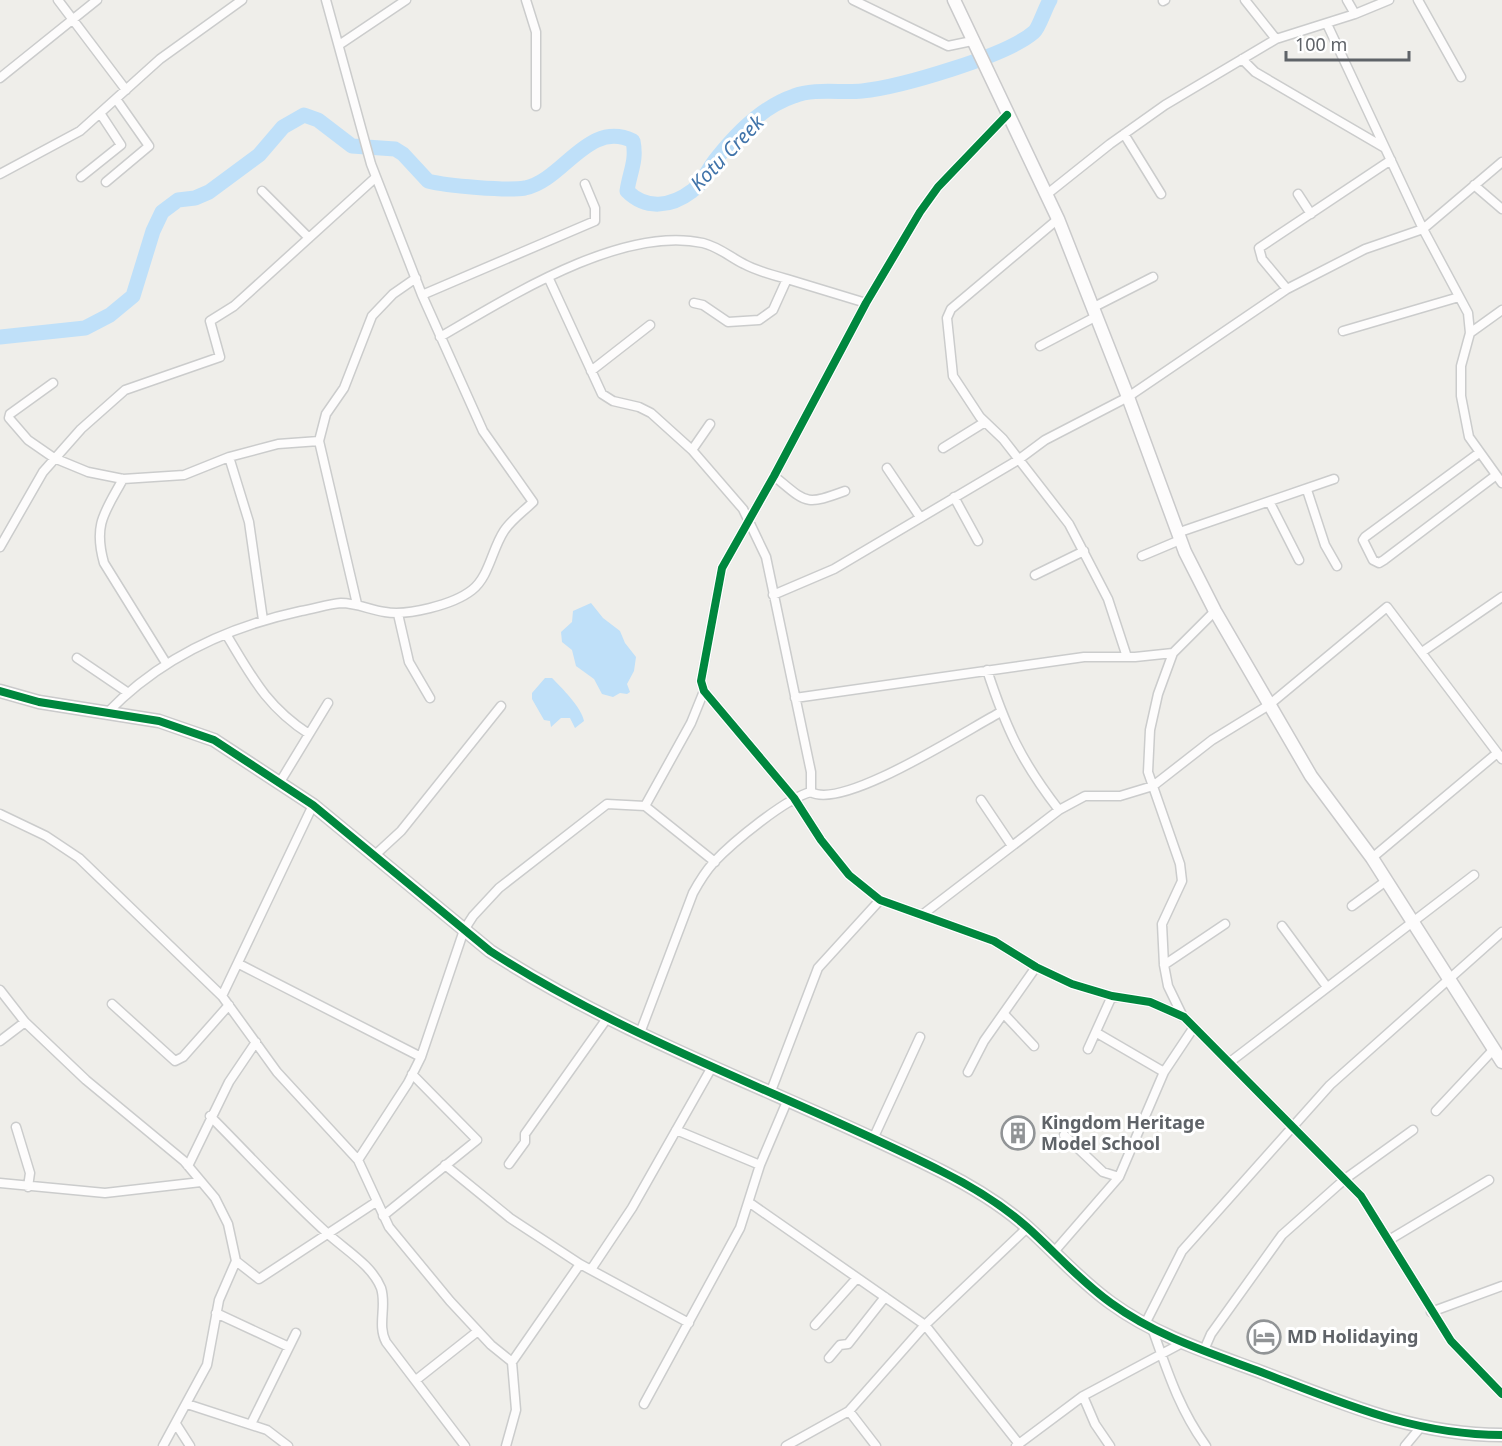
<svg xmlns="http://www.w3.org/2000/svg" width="1502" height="1446" font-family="'Noto Sans',sans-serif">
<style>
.water{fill:#bfe0f9}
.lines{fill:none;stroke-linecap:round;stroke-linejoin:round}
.river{stroke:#bfe0f9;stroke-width:15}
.street-casing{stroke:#cbcccc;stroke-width:11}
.secondary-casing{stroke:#cacacb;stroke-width:15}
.street{stroke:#fdfcfc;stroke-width:8}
.secondary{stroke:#fdfcfc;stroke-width:12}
.cycleway-casing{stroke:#fff;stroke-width:11}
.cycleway{stroke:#00873e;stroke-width:8}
.labels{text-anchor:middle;stroke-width:6;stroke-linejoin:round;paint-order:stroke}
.poi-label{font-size:18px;font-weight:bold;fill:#5f6368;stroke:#fff;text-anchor:start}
.water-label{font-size:20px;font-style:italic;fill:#4174aa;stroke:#fff}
</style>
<rect width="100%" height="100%" fill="#efeeea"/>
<path class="water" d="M591,603L603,618L620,631L625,643L636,657L634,671L627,684L630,692L627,694L620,693L613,697L602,694L594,679L576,666L572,650L562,642L561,632L572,622L573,611Z
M545,678H552C561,687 582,708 584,721L575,728L570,718H561L551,727L550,721L544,720L532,699V693Z"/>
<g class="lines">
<path class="river" d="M0,337L85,328L110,315L133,296L153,231L162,212L178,200L195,198L209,192L259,155L283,127L304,115L318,120L352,146L395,149L403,154L428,181C447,186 507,191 525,188C564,180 588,119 633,141C637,161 630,171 627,191C646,210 671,207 692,191C703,184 708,168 717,158C736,134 764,106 794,96C814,88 841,93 862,91C900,87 1007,56 1034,32C1039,28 1045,8 1050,0"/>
<g class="street-casing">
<path id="street" d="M58,0L126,90
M526,0L536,32V106
M853,0L948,46L972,41
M1245,0L1276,39
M1347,0L1355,14
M1418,0L1461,77
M1163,1L1165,0
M1327,24L1423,229L1468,313L1470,333L1461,366V396L1469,437L1502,483
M339,45L406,0
M1242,59L1255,72L1385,148
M0,78L97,0
M1007,115L938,187L920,212L866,303L774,476L722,568L701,681L704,691L794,798L821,840L849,875L880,900L994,941L1036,967L1072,984L1112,996L1150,1002L1184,1017L1361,1196L1451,1341L1502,1394
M1124,134L1161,194
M0,174L80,131L160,59L242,0
M81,177L121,145L100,113
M106,182L149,146L116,99
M1474,185L1502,209
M262,191L309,238
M1298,194L1311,214
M1046,195L1110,144L1165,105L1276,39L1355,14L1389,0
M1058,219L951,309L947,318L953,376L980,417L1003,439L1069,524L1108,599L1127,657
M549,279L602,394L613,401L639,407L651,413L692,450L743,509L766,557L811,772V792C786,798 733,842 714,862C705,872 699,882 693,893L640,1033
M1287,289L1262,259L1259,248L1391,160
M422,295L595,221V208L585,184
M694,303L703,305L728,322L759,320L773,310L787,279L866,303
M1094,307L1153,277
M1343,331L1459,297
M1470,333L1502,310
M440,337C509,297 622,225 703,243C719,247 730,257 744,264C757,271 772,275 787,279
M1040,346L1097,316
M591,371L650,325
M53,383L10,414L9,418L28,440L54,458L88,472L123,479L184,475L229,457L278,444L319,441
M943,448L985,422
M692,450L710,424
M1479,453L1365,537L1363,540L1373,560L1379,563L1384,560L1495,476
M229,457L249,522L263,620
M887,468L920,517
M774,476C807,503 804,506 845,491
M123,479C105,512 93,524 104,563L166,663
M1307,490L1325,545L1337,566
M954,497L978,541
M1270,503L1299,560
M1177,533L1334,479
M0,547L43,472L81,429L125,390L220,357L210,321L234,306L375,178
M1142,556L1180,540
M1035,575L1084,551
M773,595L834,569L1018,460L1045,440L1128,397L1287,289L1365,249L1423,229L1502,162
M357,604L319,441L326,414L344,388L372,316L393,294L416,278
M398,614L409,662L430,698
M226,634C252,677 266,706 309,734
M1422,652L1502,597
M77,658L127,692
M987,670C1006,728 1021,761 1059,810
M795,698L1084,657H1135L1173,653
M107,713C159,659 227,627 301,611C314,609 328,604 341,603C357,603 370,610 385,612C407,616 453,605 472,590C489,577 492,549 504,531C511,520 524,511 533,502L483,431L422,295L371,164L326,0
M280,782L328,703
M811,792C843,811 968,729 1001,712
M981,800L1012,846
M645,806L691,723L704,691
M0,814L46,836L79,858L222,996L277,1072L358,1160
M375,855L401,831L501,706
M1372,858L1496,754
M1352,906L1386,881
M922,915L1059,810L1085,796H1120L1153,786L1212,740L1269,705L1387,607L1502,759
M1282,926L1327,987
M239,964L421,1057
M1164,965L1225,924
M0,990L25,1022L86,1080L184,1161L215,1198L228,1224L236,1261L219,1300L207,1365L163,1446
M222,996L313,805
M112,1004L175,1061L183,1057L229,1005
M1004,1014L1034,1046
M1183,1017L1168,986L1164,965L1162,924L1182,881L1180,864L1148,772L1150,730L1158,694L1173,653L1215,611
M1097,1033L1164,1072
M0,1041L25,1022
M1088,1049L1112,996
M1230,1062L1474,875
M968,1072L984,1041L1036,967
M771,1091L818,968L880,900
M1436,1111L1494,1049
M210,1116C249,1155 286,1196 327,1233C344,1249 372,1265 381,1288C387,1306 377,1325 386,1342L465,1446
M16,1127L30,1173L28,1187
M676,1130L760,1165
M1064,1135L1103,1172L1119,1177
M873,1139L920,1037
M509,1164L525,1142V1134L608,1017
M445,1165L510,1218L580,1264L689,1323
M188,1166L229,1082L256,1042
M0,1183L105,1193L201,1182
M750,1203L925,1325L1019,1444
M383,1216L477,1140L412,1074
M1389,1240L1489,1180
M1053,1253L1119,1177L1164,1072L1194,1027
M236,1261L259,1279L376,1202
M592,1268L632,1208L712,1067
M1431,1312L1502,1286
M216,1313L289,1347
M1145,1324L1182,1251L1330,1085L1502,932
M815,1325L857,1278
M1152,1328C1167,1370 1179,1409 1206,1446
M1204,1350L1211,1334L1282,1235L1345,1179L1413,1130
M829,1358L840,1345L848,1344L885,1297
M512,1362L491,1345L450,1301L389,1227L358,1160L408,1083L421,1057L464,930L473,916L499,888L607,804L645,806L715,862
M416,1380L478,1331
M1083,1396L1095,1424L1110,1446
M187,1404L267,1430L288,1446
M644,1404L740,1228L760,1165L788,1099
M849,1411L876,1446
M176,1424L190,1446
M251,1424L296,1333
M506,1446L516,1410L512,1362L580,1264
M786,1446L849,1411L925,1325L1027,1228
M1016,1446L1083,1396L1184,1342
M1405,1446L1420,1428"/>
</g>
<g class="secondary-casing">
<path id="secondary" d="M954,0L1058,219L1128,397L1185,552L1215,611L1311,776L1372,858L1502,1062
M0,691L39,702L159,721L214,740L313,805L490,951C631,1042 792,1096 941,1171C971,1186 1001,1204 1027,1227C1055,1252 1080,1281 1111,1303C1156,1336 1210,1353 1261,1372C1342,1403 1414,1435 1502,1435"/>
</g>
<use href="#street" class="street"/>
<use href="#secondary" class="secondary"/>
<g class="cycleway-casing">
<path id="cycleway" d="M1007,115L938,187L920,212L866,303L774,476L722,568L701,681L704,691L794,798L821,840L849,875L880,900L994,941L1036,967L1072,984L1112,996L1150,1002L1184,1017L1361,1196L1451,1341L1502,1394
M0,691L39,702L159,721L214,740L313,805L490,951C631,1042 792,1096 941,1171C971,1186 1001,1204 1027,1227C1055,1252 1080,1281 1111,1303C1156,1336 1210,1353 1261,1372C1342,1403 1414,1435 1502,1435"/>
</g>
<use href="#cycleway" class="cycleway"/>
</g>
<defs>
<g id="building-ring" transform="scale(1.725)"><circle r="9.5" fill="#fff" stroke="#919496" stroke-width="1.5"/><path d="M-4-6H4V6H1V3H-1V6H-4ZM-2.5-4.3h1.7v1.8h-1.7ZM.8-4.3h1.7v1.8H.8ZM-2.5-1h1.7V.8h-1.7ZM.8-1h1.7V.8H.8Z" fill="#919496"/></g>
<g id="hotel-ring" transform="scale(1.725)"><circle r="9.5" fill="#fff" stroke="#919496" stroke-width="1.5"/><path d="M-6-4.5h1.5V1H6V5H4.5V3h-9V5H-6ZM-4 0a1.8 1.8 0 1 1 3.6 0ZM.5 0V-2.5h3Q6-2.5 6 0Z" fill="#919496"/></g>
</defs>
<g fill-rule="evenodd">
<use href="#building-ring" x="1018" y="1133"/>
<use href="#hotel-ring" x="1264" y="1337"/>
</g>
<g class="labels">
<g class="poi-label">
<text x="1041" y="1129">Kingdom Heritage<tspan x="1041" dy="21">Model School</tspan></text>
<text x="1287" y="1343">MD Holidaying</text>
</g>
<g class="water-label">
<text transform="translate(727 153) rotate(-46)" y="7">Kotu Creek</text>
</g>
</g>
<path d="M1286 51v9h123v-9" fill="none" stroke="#5f6368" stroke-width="3"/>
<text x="1295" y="51" font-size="18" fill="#5f6368" stroke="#ffffff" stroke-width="4.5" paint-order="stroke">100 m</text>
</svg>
